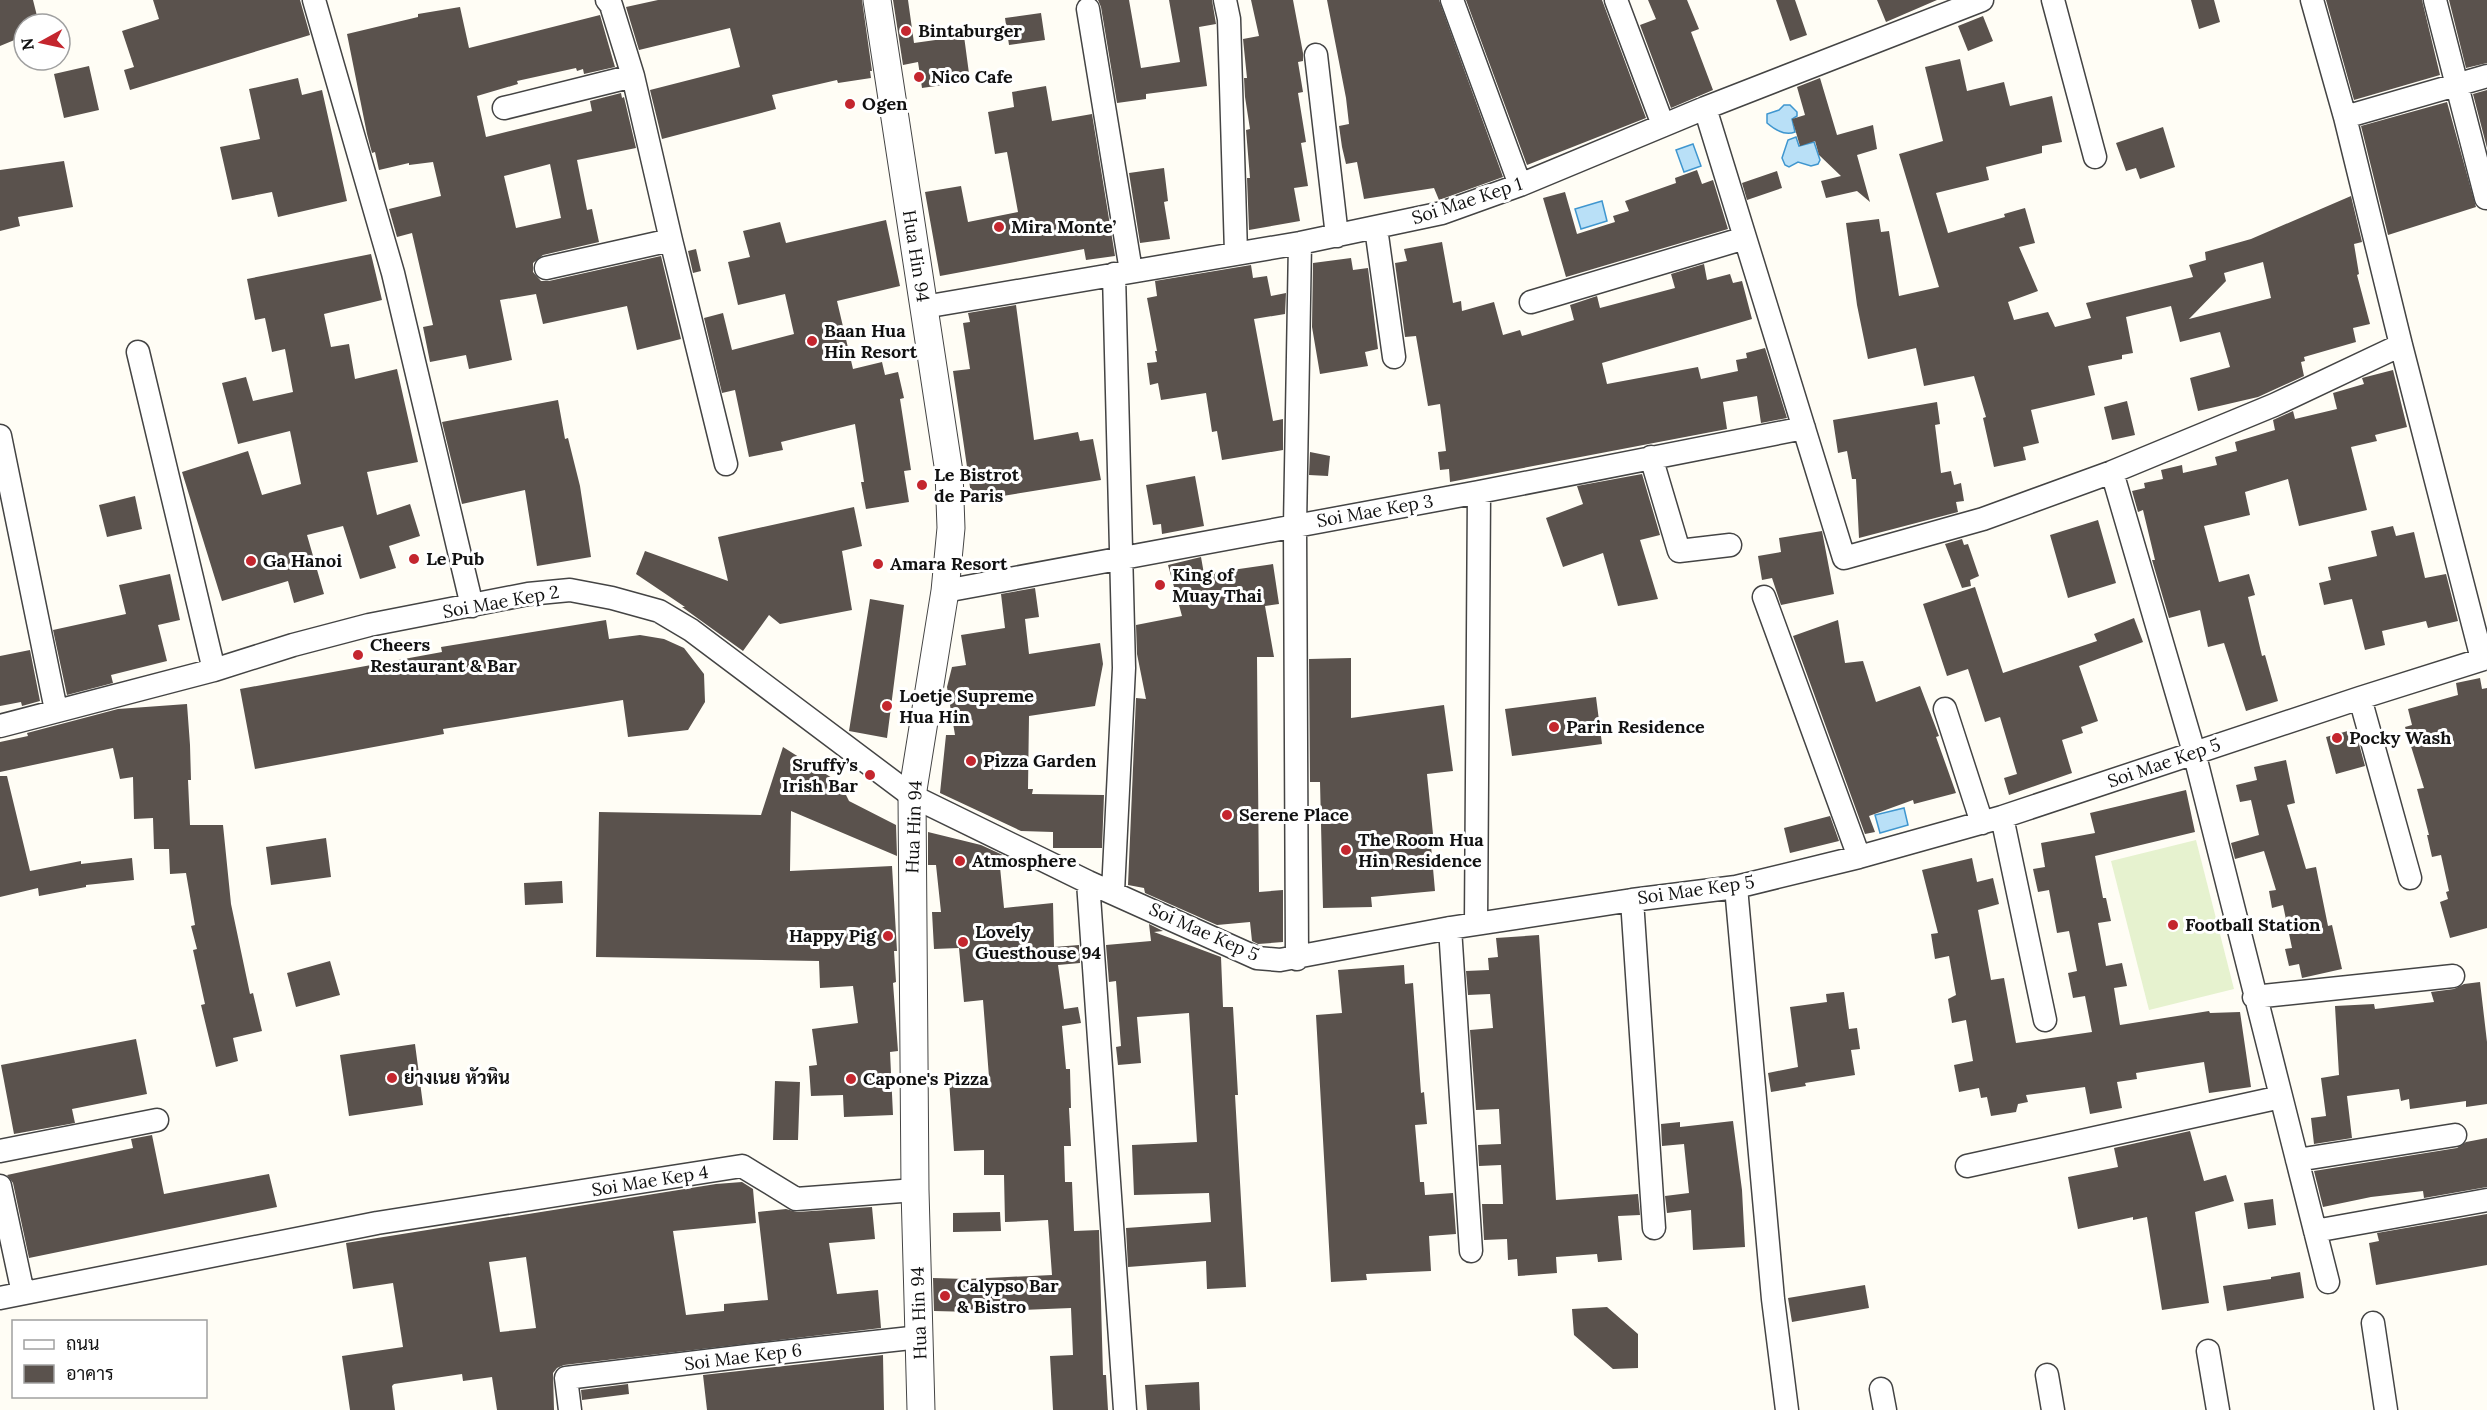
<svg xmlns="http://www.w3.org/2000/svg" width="2487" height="1410" font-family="Lora,Sarabun,serif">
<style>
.pitch{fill:#e6f2cf}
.water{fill:#b9e0f7;stroke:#3f96cf;stroke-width:1.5}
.building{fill:#5a524d;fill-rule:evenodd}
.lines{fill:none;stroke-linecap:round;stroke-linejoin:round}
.minor-casing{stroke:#444;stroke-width:25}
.tertiary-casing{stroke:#444;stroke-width:29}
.minor{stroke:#fff;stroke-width:22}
.tertiary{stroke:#fff;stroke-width:27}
.poi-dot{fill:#c4262e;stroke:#fff;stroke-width:2}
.labels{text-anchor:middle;stroke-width:6;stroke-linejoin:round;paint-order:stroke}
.poi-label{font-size:18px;font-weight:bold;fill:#111;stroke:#fff;text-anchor:start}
.street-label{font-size:18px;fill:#111;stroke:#fff}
</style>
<rect width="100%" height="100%" fill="#fffdf5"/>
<path class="pitch" d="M2196,840L2234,989L2149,1010L2111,861Z"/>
<path class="water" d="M1784,105H1790L1797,112V116L1792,119L1795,132C1785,136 1775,130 1767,123V114L1779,110Z
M1796,137L1799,146L1814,142L1820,160L1818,164L1811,166L1798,162L1789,167L1785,165L1782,158L1788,140Z
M1693,144L1701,166L1684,172L1676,150Z
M1602,201L1607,221L1581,229L1575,209Z
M1904,808L1908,825L1880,833L1875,815Z"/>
<path class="building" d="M0,0H33L39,24H24V36L0,46Z
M153,0H300L310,35L130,90L124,70L134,67L122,31L159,19Z
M658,0H862L872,71H870L871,78L838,83L837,80L772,95L776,109L662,139L650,90L740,67L730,28L639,50L626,7Z
M893,0H908L914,43L964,36L970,81L922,88L918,62L903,65Z
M1098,0H1129L1141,68L1180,62L1169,0H1212L1216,24L1199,27L1207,86L1146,94V99L1117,103L1101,7Z
M1251,0H1293L1303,53V61L1298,62L1303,92L1298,93L1306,142L1301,143L1308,186L1294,188L1300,221L1249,230L1247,178H1250L1246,130L1250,129L1245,97L1244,78H1247L1243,39L1259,36Z
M1327,0H1439L1503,177L1439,200L1434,188L1364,199L1357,162L1346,164L1342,147L1339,126L1349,124L1346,98Z
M1466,0H1602L1646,118L1527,165Z
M1648,0H1687L1699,29L1691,32L1713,90L1671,108L1640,25L1656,19Z
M1776,0H1795L1807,35L1790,41Z
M1877,0H1937L1886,22Z
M2191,0H2214L2220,22L2199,29Z
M2326,0H2422L2440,75L2354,100Z
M2449,0H2487V63L2466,68Z
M460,7L469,48L600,15L615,67L584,74L583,69L577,71L576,68L517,81L518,84L477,96L486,137L592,111L590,101L621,93L622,98L624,97L636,148L577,160L587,210L592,209L599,242L543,255L533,263V272L541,281H549L661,256L681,339L637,350L627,306L543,324L536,294L500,300L512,360L469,369L466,355L430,362L423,327L433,325L412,233L397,237L389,209L441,196L433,162L409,165V163L379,170L375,152L372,153L367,134L347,34L418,17V14ZM550,164L561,218L516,228L504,176Z
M1041,13L1045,40L1009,45L1005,18Z
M1983,16L1993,41L1968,51L1958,26Z
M1960,59L1967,91L2004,82L2010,106L2052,96L2062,142L2042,146V153L1986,167L1989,180L1936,193L1948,233L2005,217L2004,214L2025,208L2035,243L2019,247L2038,291L2008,302L2014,320L2048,312L2055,327L2091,318L2086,303L2193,277L2189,265L2206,260L2205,252L2251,239L2351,196L2362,242L2354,244L2359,274L2357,275L2370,324L2353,328L2356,342L2304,357L2305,361L2301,362L2304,376L2258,397L2198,411L2190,378L2230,367L2220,332L2180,342L2171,306L2126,317L2133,353L2122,355V359L2088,366L2095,395L2031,410L2039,443L2023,447L2026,460L1994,467L1983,418L1986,417L1974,376L1924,386L1916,348L1868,359L1857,305L1846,223L1879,219L1881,232L1889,231L1899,296L1939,287L1899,154L1943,141L1925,67ZM2263,262L2271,298L2189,319L2226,281L2224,273Z
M89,66L99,110L64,118L54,74Z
M298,78L302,95L322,90L347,201L278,217L272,192L232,200L220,147L260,139L249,89Z
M1820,78L1837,135L1873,125L1877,149L1857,155L1870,202L1857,191L1826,198L1821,181L1841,176L1819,155L1815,141L1800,146L1792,119L1805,115L1797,87Z
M1046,86L1052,121L1092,114L1115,256L1086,260L1084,249L940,276L925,192L961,186L968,222L1018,212L1007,152L995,154L988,112L1014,107L1012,92Z
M2487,90V148L2473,94Z
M2447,102L2476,207L2388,235L2361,126Z
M2163,127L2175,167L2140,179L2136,168L2126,171L2116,143Z
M64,161L73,207L18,217L20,226L0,231V170Z
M1164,168L1168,201L1164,202L1170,239L1140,243L1129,173Z
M1697,170L1702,184L1713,180L1728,229L1566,277L1543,198L1565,192L1577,234L1615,222L1613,216L1629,211L1625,201L1676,183L1675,178Z
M1777,171L1782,188L1747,200L1742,183Z
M886,220L900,286L837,301L853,369L882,362L885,375L898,372L904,398L900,399L911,470L904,471L909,502L866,509L861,482H864L855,424L781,442L783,450L749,457L735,390L722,393L704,318L723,313L732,350L794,334L785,294L738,305L728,262L750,257L743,231L780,222L786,243Z
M1442,242L1453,303L1461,301L1462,311L1494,302L1503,335L1520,330L1522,336L1574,320L1570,305L1597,296L1600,308L1675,288L1671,274L1704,264L1707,280L1730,274L1733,283L1742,281L1752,319L1602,363L1607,384L1698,367L1701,379L1738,371L1736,360L1747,358L1746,353L1765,348L1787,418L1761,423L1757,396L1723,402L1727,429L1450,482L1449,469L1440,470L1438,452L1446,451L1440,404L1428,406L1416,336L1405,337L1395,263L1407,261L1404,249Z
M696,249L701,271L693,273L688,251Z
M371,254L382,300L324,314L331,347L349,344L355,379L397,369L418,462L367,472L377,515L410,504L420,536L389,546L396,568L360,579L343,526L307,535L324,594L294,603L288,581L222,601L182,472L248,451L262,495L301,484L290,431L238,444L222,383L246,377L253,401L293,392L285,349L272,352L265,318L255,320L247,279Z
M1351,258L1353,270L1368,268L1378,349L1365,352L1368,366L1320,374L1312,327L1313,263Z
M1251,265L1253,278L1267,276L1271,296L1286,293L1285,314L1254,319L1273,421L1283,419V450L1222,460L1217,431L1212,432L1206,393L1161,400L1158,383L1150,385L1147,363L1157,362L1155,351H1157L1147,298L1157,296L1155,281Z
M1016,305L1034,440L1078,432L1080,441L1093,439L1101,480L972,501L953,371L970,369L963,323L970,322L968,313Z
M2393,370L2407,427L2375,435L2377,441L2351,447L2367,510L2299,526L2288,479L2245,492L2250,515L2204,526L2219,582L2249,574L2255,595L2248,597L2262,656L2265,655L2278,701L2246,711L2224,643L2208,647L2200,610L2169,618L2152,560H2155L2143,510L2138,512L2132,491L2145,488L2144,483L2163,479L2161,470L2182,465L2183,473L2217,465L2215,457L2237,451L2235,442L2275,430L2273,420L2293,411L2295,419L2337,409L2333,393L2364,384L2362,378Z
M558,400L565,439L568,438L580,486L591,557L537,566L525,490L462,504L442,422Z
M2127,401L2135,435L2112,440L2104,407Z
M1937,402L1940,424L1935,425L1941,473L1951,471L1954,485L1961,483L1964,501L1956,502L1958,512L1859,538L1856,479H1852L1847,451L1838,453L1833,420Z
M1310,452L1330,456L1328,476L1309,475Z
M1642,474L1660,535L1640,540L1658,599L1618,606L1603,553L1563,567L1546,518L1583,504L1577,486Z
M1195,476L1204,526L1162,534L1161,524L1153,525L1146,485Z
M135,496L142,529L107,537L99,505Z
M854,507L862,546L842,551L852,610L780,624L769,615L743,651L682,607H685L636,574L645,551L728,581L718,537Z
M2098,520L2116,583L2068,598L2050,535Z
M2393,526L2396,536L2414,532L2425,578L2446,574L2458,621L2428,628L2426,621L2382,631L2385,645L2365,650L2352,599L2324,605L2319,583L2331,580L2328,567L2377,556L2371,531Z
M1822,531L1834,594L1781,605L1772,578L1762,580L1758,556L1781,552L1779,538Z
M1962,539L1964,545L1968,544L1979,576L1970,580L1971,586L1962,588L1945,544Z
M1201,557L1204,574L1273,564L1279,604L1265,606L1274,657H1257L1259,892L1283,890V942L1258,944L1252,941L1250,922L1217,925L1145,893L1144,888L1128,885L1136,698L1146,699L1137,654L1136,625L1182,616L1168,565Z
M170,574L180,620L158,625L167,661L111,675L113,683L67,695L53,630L126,614L119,585Z
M1975,587L2003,673L2097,641L2094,634L2134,618L2143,642L2079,666L2098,721L2081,727L2083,733L2062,740L2072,773L2009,795L2004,778L2017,774L2000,717L1985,722L1968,669L1947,676L1923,604Z
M1035,588L1039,617L1025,619L1029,654L1100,643L1103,664L1095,706L1029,716L1028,789H1033L1032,794L1104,795L1102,848H1053V832L1021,831L940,793L946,735H955L947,687L952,667L966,665L961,635L1005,628L1001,594Z
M870,599L904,605L887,738L849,731Z
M606,620L609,639L640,635L664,639L684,648L704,674L705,702L688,730L628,737L623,700L443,729L444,734L255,769L240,689L442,652L441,647Z
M1838,620L1845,663L1863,661L1876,702L1920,686L1939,736L1936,737L1956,793L1914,804L1913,800L1869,816L1875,832L1865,834L1793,636Z
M30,650L40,701L22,706L21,702L0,706V656Z
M1351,658V718L1444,705L1453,771L1427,774L1433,834H1430L1435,891L1371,897L1372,907L1323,908L1320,782H1310L1309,659Z
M2480,678L2482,689L2487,688V928L2450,938L2440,902L2448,899L2446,892L2449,891L2441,855L2432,857L2427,835H2429L2417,789L2424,788L2405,727L2412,725L2408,709L2458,695L2456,683Z
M1596,697L1602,744L1512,756L1505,709Z
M187,704L190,745L191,780H188L190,825H223L231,904L250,994L253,993L262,1031L233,1038L238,1061L216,1067L201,1005L205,1004L193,950L197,949L191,926L195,925L186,873L170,874L169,849H154L153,818L134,819L133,777L120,779L113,748L0,772V742L28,736L27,733L118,709Z
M2355,729L2365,766L2336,774L2326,737Z
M783,747L840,783L849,801L896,825L897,856L791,811L790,871L892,866L897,951H894L896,982L893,983L898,1051L890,1052L893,1115L844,1117L843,1095L811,1096L809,1066L817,1065L812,1029L858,1023L853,986L820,988L819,961L596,957L599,812L761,815Z
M2286,760L2295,803L2287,805L2306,869L2316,867L2328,926L2332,925L2342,969L2302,978L2299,964L2289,966L2285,949L2292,948L2283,905L2272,908L2269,891L2276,890L2264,851L2235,859L2231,843L2259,835L2251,800L2240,802L2236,785L2257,780L2254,767Z
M0,776H7L30,871L81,861V864L132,858L134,880L86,885V887L39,896L38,888L0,897Z
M2186,790L2195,832L2095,856L2103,898H2106L2111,921L2098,923L2106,966L2122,963L2127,986L2114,988L2120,1025L2209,1011L2210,1013L2240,1012L2251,1087L2209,1093L2204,1062L2136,1073L2137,1079L2117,1082L2122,1108L2090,1114L2085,1087L2026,1095L2028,1102L2018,1104L2016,1112L1991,1116L1987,1097L1981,1098L1979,1088L1959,1092L1954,1065L1973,1061L1966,1020L1952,1023L1948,999L1956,995L1949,956L1935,959L1931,934L1938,933L1922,870L1972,858L1977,882L1993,878L1999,904L1978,910L1991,980L2004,978L2016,1043L2092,1032L2085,996L2073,998L2068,973L2077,971L2069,931L2057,933L2049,890L2038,892L2033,869L2045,867L2041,843L2095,833L2090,813Z
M1830,816L1839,841L1790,853L1784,828Z
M928,832L981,845L1007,857L1006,867H1000L1004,908L1053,903L1054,947L1079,945L1080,963L1058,965L1064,1009L1078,1007L1081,1023L1062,1026L1066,1069H1070L1071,1108H1069L1071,1146H1064L1065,1182H1072L1074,1231L1099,1230L1103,1375H1106L1108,1410H1053L1050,1356L1073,1355L1071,1308L974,1312L934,1311L933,1278L966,1279L1052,1275L1048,1220L1005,1222L1004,1175H984V1150L954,1151L949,1080L989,1077L983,1000L964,1002L959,948L934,949L932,912H941L936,865H928Z
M326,838L331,877L271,885L266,847Z
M562,881L563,903L525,905L524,883Z
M1149,924L1163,931L1154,932L1221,957L1223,1007H1233L1238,1095H1235L1246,1287L1207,1289L1206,1261L1128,1267L1126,1228L1211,1222L1209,1193L1134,1195L1132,1145L1197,1142L1189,1013L1137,1017L1141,1063L1118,1065L1116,1047L1121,1046L1116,981L1109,982L1106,945L1151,941Z
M1539,935L1556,1200L1638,1194L1640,1215L1618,1216L1622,1260L1598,1262L1597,1254L1556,1257L1557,1273L1518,1276L1517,1259L1508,1260L1507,1239L1484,1240L1482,1204H1503L1501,1165L1479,1166L1478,1145L1501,1144L1499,1109L1476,1110L1470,1030L1493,1028L1490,994L1468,995L1466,971L1489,970L1488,958L1498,957L1496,938Z
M330,961L340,995L296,1007L287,973Z
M1404,965L1405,984L1413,983L1421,1093L1424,1092L1427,1124L1415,1125L1420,1182H1424L1425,1195L1453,1193L1456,1234L1429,1236L1431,1271L1366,1274L1367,1280L1331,1282L1316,1015L1342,1013L1338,970Z
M2480,982L2487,1042V1104L2466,1107V1101L2410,1109L2409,1099L2401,1101L2399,1089L2347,1096L2352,1138L2314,1144L2311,1118L2326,1116L2321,1078L2339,1075L2335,1006L2374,1004L2375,1009L2434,1002L2431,992L2454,989L2464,984Z
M1844,992L1849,1029L1857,1028L1860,1049L1851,1050L1855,1075L1805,1083L1806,1086L1771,1092L1768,1073L1798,1067L1790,1007L1827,1002L1826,994Z
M136,1039L147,1094L72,1109L75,1123L14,1134L1,1065Z
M415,1044L423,1105L349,1116L340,1055Z
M775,1081L800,1082L798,1140H773Z
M1733,1121L1742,1190L1745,1247L1693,1250L1691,1210L1667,1213L1665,1196L1689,1193L1684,1144L1662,1146L1661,1124L1680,1122V1127Z
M2190,1131L2204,1181L2226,1175L2234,1201L2195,1212L2209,1303L2162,1310L2147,1217L2133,1220V1217L2078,1229L2068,1177L2118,1167L2114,1148Z
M152,1135L164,1194L269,1174L277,1207L29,1258L13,1183L7,1175L133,1148L131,1139Z
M2487,1138V1187L2424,1198L2423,1191L2371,1197L2323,1207L2314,1171L2457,1148L2466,1142Z
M742,1182L753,1189L756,1223L673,1231L686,1315L724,1311V1304L768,1300L758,1212L786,1209L797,1212L872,1207L875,1239L829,1243L837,1294L878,1290L881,1328L564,1365L557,1368L553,1373L554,1410H497L492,1377L463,1381L462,1374L394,1384L392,1386L395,1410H350L342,1356L403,1347L393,1283L353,1289L346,1243L716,1184ZM526,1257L536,1328L500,1332L489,1262Z
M2273,1199L2276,1225L2248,1229L2244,1203Z
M1000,1212L1001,1231L953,1232V1213Z
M2487,1214V1265L2376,1285L2369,1243L2379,1241L2377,1233Z
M2300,1272L2304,1298L2227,1311L2223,1286L2271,1279V1277Z
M1865,1285L1869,1308L1792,1322L1788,1298Z
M1607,1307L1638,1334V1368L1613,1369L1574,1335L1572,1309Z
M883,1355L884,1410H707L703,1375Z
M1199,1382L1200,1410H1147L1145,1385Z
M628,1384L629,1394L582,1400L581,1390Z"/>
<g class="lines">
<g class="minor-casing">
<path id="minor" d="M314,0L393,273L472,606
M607,0L611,5L633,76L671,240L726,464
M1225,0L1229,19L1236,253
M1452,0L1520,185
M1616,0L1663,125
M2053,0L2095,157
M2312,0L2345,117L2401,345L2482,659
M2435,0L2486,198
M1088,9L1131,271
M1316,55L1337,236
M504,108L633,76
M1705,108L1844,558L1983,519L2112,472L2194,752L2328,1282
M2345,117L2487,76
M1376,228L1394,357
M546,268L671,240
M1531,302L1745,238
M924,307L1300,243L1442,213L1520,185L1705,108L1982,0
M138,352L214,670
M0,436L56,710
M1651,457L1679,551L1730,545
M2112,472L2274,405L2401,345
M945,591L1479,492L1804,428
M1764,597L1859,857
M2360,698L2410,878
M1945,709L1982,823
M0,726L214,670L293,645L369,625L528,594L570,590L612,598L659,611L691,630L912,796L1088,882L1257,958L1280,960L1450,928L1632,900L1736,887L1859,857L2002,817L2360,698L2487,658
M2002,817L2045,1020
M1088,882L1125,1410
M1736,887L1773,1299L1787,1410
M1113,892L1124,668L1114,274
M1632,900L1654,1228
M1476,923L1479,492
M1450,928L1471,1251
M1297,959L1295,526L1300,243
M2254,997L2453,976
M0,1151L157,1120
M2297,1160L2455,1135
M1967,1166L2281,1097
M0,1186L23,1293
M2315,1231L2487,1200
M0,1298L377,1223L742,1166L796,1199L915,1190
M2373,1323L2386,1410
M2208,1351L2218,1410
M2047,1375L2053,1410
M1881,1389L1885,1410
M570,1410L566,1378L747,1356L920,1337"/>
</g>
<g class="tertiary-casing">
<path id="tertiary" d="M877,0L949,472L951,528L945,591L912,796L915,1190L921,1410"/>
</g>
<use href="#minor" class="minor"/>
<use href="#tertiary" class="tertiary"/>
</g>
<g class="poi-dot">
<circle cx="906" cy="31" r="6"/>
<circle cx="919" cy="77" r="6"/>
<circle cx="850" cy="104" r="6"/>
<circle cx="999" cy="227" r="6"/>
<circle cx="812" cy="341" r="6"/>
<circle cx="922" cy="485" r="6"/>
<circle cx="414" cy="559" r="6"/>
<circle cx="251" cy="561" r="6"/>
<circle cx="878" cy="564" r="6"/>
<circle cx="1160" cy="585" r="6"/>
<circle cx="358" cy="655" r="6"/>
<circle cx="887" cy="706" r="6"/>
<circle cx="1554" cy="727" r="6"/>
<circle cx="2337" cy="738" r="6"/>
<circle cx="971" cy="761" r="6"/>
<circle cx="870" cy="775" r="6"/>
<circle cx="1227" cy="815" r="6"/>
<circle cx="1346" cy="850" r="6"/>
<circle cx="960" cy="861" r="6"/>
<circle cx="2173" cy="925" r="6"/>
<circle cx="888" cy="936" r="6"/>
<circle cx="963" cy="942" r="6"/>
<circle cx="392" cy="1078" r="6"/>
<circle cx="851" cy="1079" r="6"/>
<circle cx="945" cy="1296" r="6"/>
</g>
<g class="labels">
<g class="poi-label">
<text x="918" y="37">Bintaburger</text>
<text x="931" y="83">Nico Cafe</text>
<text x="862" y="110">Ogen</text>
<text x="1011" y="233">Mira Monte’</text>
<text x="824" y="337">Baan Hua<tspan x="824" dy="21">Hin Resort</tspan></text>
<text x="934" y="481">Le Bistrot<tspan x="934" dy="21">de Paris</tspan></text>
<text x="426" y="565">Le Pub</text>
<text x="263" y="567">Ga Hanoi</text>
<text x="890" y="570">Amara Resort</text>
<text x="1172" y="581">King of<tspan x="1172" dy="21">Muay Thai</tspan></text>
<text x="370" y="651">Cheers<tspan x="370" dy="21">Restaurant &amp; Bar</tspan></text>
<text x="899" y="702">Loetje Supreme<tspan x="899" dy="21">Hua Hin</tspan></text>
<text x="1566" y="733">Parin Residence</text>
<text x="2349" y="744">Pocky Wash</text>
<text x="983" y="767">Pizza Garden</text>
<text x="858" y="771" text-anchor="end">Sruffy’s<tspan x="858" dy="21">Irish Bar</tspan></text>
<text x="1239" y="821">Serene Place</text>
<text x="1358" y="846">The Room Hua<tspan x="1358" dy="21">Hin Residence</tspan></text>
<text x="972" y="867">Atmosphere</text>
<text x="2185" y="931">Football Station</text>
<text x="975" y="938">Lovely<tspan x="975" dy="21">Guesthouse 94</tspan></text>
<text x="876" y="942" text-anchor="end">Happy Pig</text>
<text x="404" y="1084">ย่างเนย หัวหิน</text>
<text x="863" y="1085">Capone's Pizza</text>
<text x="957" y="1292">Calypso Bar<tspan x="957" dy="21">&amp; Bistro</tspan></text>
</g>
<g class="street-label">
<text transform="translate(1467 201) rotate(-18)" y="6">Soi Mae Kep 1</text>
<text transform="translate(916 256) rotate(81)" y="6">Hua Hin 94</text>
<text transform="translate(1375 511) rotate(-10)" y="6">Soi Mae Kep 3</text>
<text transform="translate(501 602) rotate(-10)" y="6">Soi Mae Kep 2</text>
<text transform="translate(2164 763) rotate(-19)" y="6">Soi Mae Kep 5</text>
<text transform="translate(914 827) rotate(-88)" y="6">Hua Hin 94</text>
<text transform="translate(1696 890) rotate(-8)" y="6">Soi Mae Kep 5</text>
<text transform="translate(1204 932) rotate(24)" y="6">Soi Mae Kep 5</text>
<text transform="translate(650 1181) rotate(-9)" y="6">Soi Mae Kep 4</text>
<text transform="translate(919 1313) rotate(-92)" y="6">Hua Hin 94</text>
<text transform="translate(743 1357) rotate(-7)" y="6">Soi Mae Kep 6</text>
</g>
</g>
<rect x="12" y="1320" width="195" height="78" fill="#ffffff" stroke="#a0a0a0" stroke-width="1.5"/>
<rect x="24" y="1340" width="30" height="9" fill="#ffffff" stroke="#a0a0a0" stroke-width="1.5"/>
<text x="66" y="1350" font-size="18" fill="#111111">ถนน</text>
<rect x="24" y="1365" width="30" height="18" fill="#5a524d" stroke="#a0a0a0" stroke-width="1.5"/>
<text x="66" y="1380" font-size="18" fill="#111111">อาคาร</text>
<g transform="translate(42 42) rotate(262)"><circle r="28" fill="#ffffff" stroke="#a0a0a0" stroke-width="1.5"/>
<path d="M0-4.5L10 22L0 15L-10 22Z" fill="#c4262e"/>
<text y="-9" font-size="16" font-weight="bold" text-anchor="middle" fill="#111111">N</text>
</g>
</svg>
